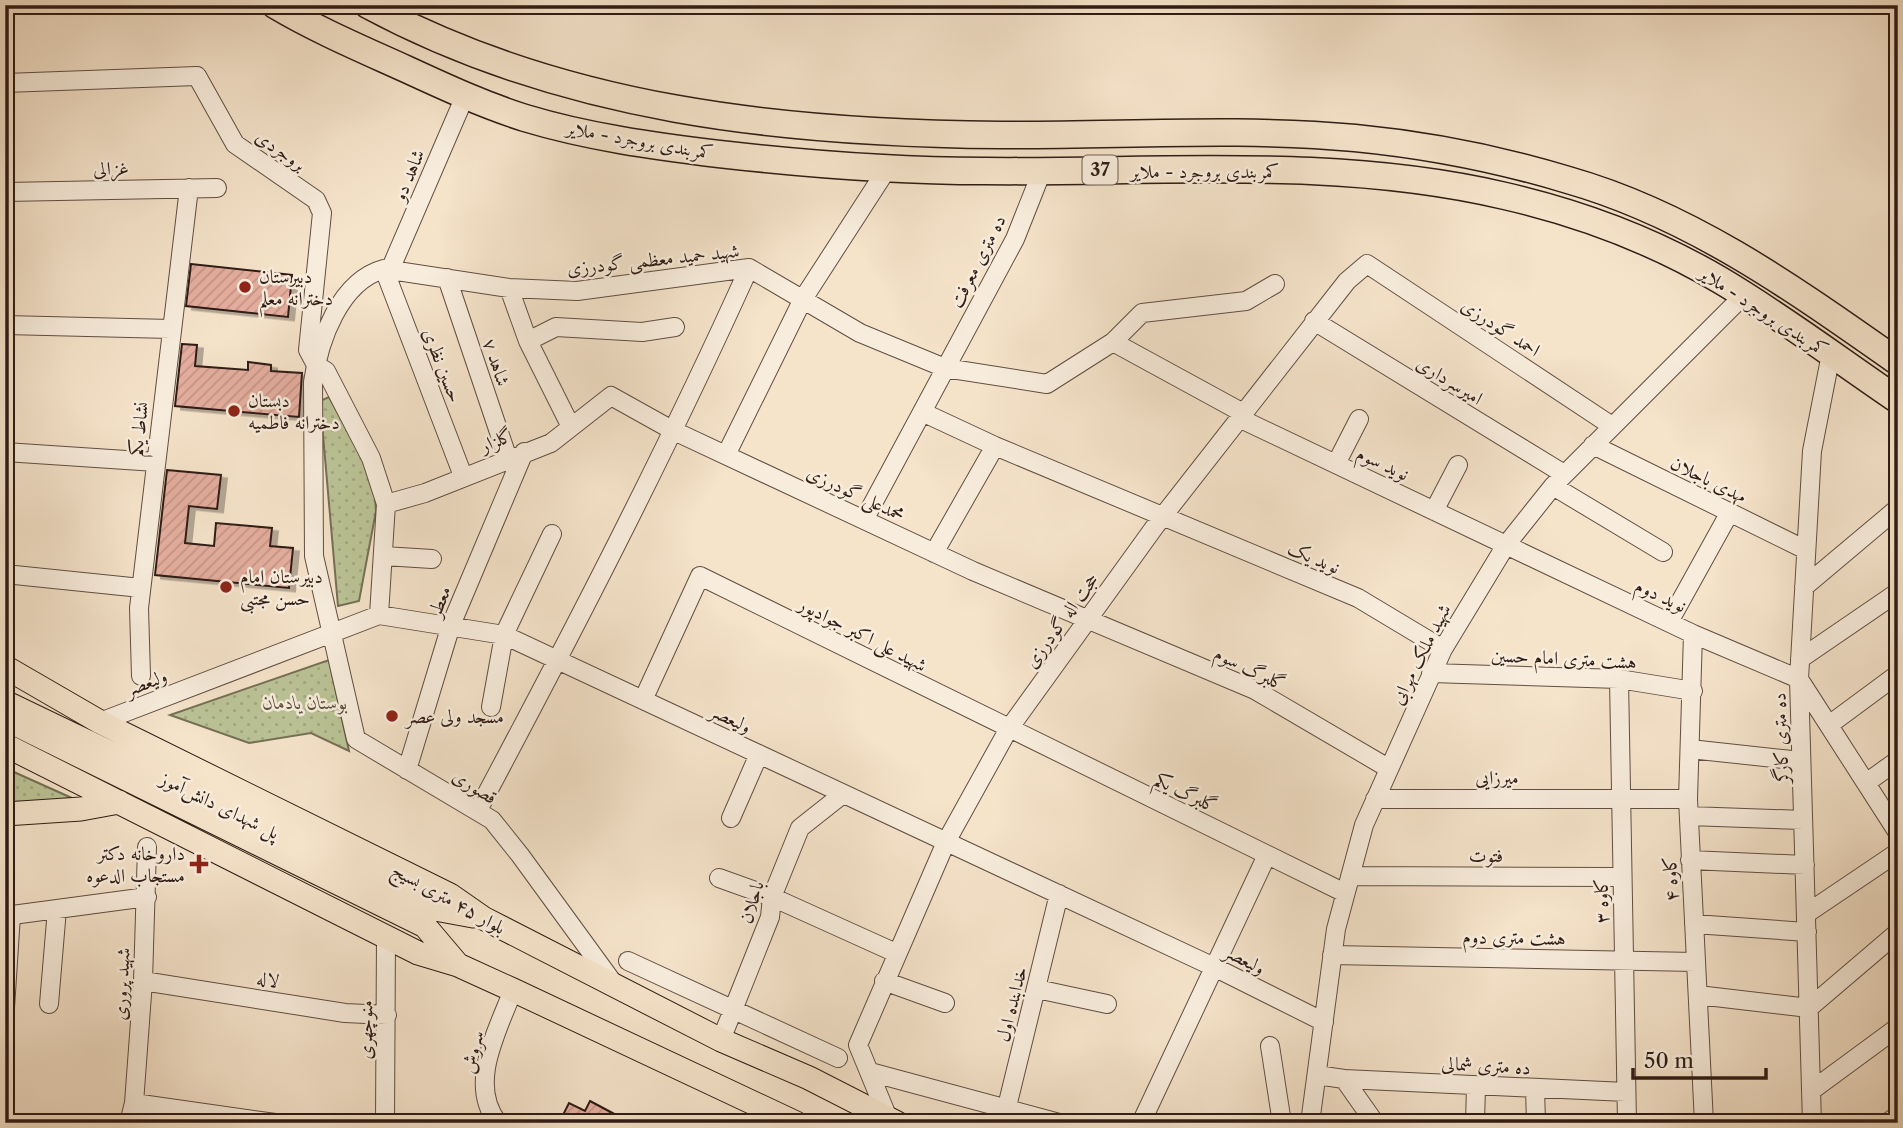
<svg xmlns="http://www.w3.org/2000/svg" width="1903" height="1128" font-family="'Libre Caslon Text',Amiri,serif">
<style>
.grass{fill:url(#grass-dots);stroke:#757056;stroke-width:2}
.building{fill:url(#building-hatch);stroke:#2f1c15;stroke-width:2;filter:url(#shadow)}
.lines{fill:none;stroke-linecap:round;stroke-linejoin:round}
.minor-casing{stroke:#604e42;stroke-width:20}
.major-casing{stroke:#2f1c15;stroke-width:25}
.highway-casing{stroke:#2f1c15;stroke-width:29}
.minor{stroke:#f8eddd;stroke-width:18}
.major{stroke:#f5e3ca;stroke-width:23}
.highway{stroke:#f5e3ca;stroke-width:26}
.poi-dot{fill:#8f2418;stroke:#f8eddd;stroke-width:2.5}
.labels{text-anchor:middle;stroke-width:5;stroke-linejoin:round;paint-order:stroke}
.shield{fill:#f8eddd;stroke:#6b5b51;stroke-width:2}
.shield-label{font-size:18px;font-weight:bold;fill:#2f1c15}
.street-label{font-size:19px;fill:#2f1c15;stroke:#f8eddd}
.poi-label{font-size:19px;fill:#2f1c15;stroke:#f8eddd;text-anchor:start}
.park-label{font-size:19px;font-style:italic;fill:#594e3c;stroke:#f8eddd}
</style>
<defs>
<pattern id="grass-dots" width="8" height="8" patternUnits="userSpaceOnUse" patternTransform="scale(1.75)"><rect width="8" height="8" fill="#bbc497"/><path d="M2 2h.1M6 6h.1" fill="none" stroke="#a1a881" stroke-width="1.8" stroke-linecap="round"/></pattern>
<pattern id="building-hatch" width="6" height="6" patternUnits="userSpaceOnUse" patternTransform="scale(1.75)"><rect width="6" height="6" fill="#e5ae9f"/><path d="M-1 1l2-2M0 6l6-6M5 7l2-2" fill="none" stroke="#c59588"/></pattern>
<filter id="shadow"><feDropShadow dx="6" dy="3.5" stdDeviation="0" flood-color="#0004"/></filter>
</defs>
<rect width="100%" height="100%" fill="#f5e3ca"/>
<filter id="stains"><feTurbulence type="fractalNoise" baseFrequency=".00286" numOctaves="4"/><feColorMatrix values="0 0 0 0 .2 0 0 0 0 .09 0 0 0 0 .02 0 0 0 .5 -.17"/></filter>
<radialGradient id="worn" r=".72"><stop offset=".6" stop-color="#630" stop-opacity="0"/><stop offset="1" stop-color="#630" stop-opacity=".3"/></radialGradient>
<path class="grass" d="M329,397L374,479L376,511L359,601L338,606L320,401Z
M329,660L349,751L311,733L249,743L170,715Z
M5,768L83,803H5Z"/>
<path class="building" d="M191,264L292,275L288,317L186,306Z
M182,344L197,345L195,366L248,370V362L271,365V371L302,373L299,417L175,406Z
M167,470L221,475L217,509L189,506L185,543L214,546L216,523L272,528L270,546L293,548L289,588L155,575Z
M590,1101L631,1123H559L569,1103L585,1111Z"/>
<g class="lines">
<g class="minor-casing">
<path id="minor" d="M5,83L197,76L235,144L316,200L322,213L308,350L316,365L326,371L371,458L386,504L379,615
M5,192L217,188
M384,269L463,476
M390,270L465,96
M447,278L508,459
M509,288L528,341L570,425
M1314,321L1564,474
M5,325L171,329
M528,341L556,327L642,332L675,327
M1113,342L1245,414
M922,412L995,446L1358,598L1443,649
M1241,419L1693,634L1799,679
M1593,445L1806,550
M5,452L156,462
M726,455L803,299L887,169
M1336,464L1359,419
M1553,486L1663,552
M386,504L425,493L551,443L611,396L672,430L973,571L1255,690L1388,768
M1434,511L1458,465
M864,520L1015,239L1042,171
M934,553L995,446
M384,556L432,559
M5,574L141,588
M1804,587L1898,508
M1669,622L1730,512
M1693,634L1688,799L1704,1123
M1800,659L1898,592
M1431,673L1619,679L1693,691
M141,676L139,608L189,188
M1619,679L1627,1123
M1799,679L1898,833
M643,700L700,576L1345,893
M491,707L504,635L552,534
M100,722L379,615L504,635L1214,967L1324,1022
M1829,725L1898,674
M1690,749L1801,761
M407,770L451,625L524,452
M1866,783L1898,760
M1375,799H1688
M478,810C573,632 666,452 749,268
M1689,816L1803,820
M731,818L759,754
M1690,860L1805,865
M1350,876L1621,877
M719,878L772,897L896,953
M1806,914L1898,852
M5,916L147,897
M1694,924L1807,932
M1332,955L1696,962
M628,961L838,1058
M143,981L345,1013L387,1015
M884,981L945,1003
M614,984L520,855L492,820L356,739L314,556L313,382C319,340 340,281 384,269L509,288L577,291L749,268L860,333L945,368L1047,384L1113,342L1142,313L1246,301L1275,284
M1037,989L1107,1004
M1698,995L1809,1008L1898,932
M49,1004L57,909
M5,1008L11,915
M721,1040L770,917L772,897L800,828L843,794
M1270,1046L1282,1123
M870,1072L1059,1123
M1317,1075L1344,1079L1375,1123
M1344,1079L1626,1092
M1535,1088L1536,1123
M1811,1091L1898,1027
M134,1103L275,1123
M888,1118L858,1045L946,842L1008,730L1156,525L1347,281L1367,264L1612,426
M129,1123L134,1103L143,981L147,847
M385,1123L386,937
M498,1123C467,1084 498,1030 513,990
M1003,1123L1059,894
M1141,1123L1267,855
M1310,1123L1336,929L1364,825L1443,649L1506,545L1553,486L1744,295
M1475,1123L1476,1086
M1812,1123L1799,679L1812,451L1831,354
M1887,1123L1898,1115"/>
</g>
<g class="major-casing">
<path id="major" d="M5,667L100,722L450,895L483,918L721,1040L809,1078L897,1123
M5,702L435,909L473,916
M5,719L425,926L458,965
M5,745L418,953L458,965L513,990L796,1123
M5,814L81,809L119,802"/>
</g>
<g class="highway-casing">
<path id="highway" d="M275,5C317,30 362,49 406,69C445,87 484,105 525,118C588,137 653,146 719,154C807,164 895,171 984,171C1157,173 1335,156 1505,196C1579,213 1654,241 1720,280C1781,316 1839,360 1898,400
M368,5C563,110 782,133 1001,135C1118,136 1237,127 1355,138C1427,145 1499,159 1568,180C1691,215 1794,289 1898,362"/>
</g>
<use href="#minor" class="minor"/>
<use href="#major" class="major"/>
<use href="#highway" class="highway"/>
</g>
<g class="poi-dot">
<circle cx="245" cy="287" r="7"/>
<circle cx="234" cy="411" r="7"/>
<circle cx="226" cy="587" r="7"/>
<circle cx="392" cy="716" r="7"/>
<path d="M195.5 853.5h7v7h7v7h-7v7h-7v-7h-7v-7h7z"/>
</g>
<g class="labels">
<rect class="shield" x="1082.5" y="155.5" width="35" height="29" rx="5"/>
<g class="shield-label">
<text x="1100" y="176">37</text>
</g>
<g class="street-label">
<text transform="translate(640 140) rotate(10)" y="7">کمربندی بروجرد - ملایر</text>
<text transform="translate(281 150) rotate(35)" y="7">بروجردی</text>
<text transform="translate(111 168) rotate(-1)" y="7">غزالی</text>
<text x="1205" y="178">کمربندی بروجرد - ملایر</text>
<text transform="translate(408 175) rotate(-67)" y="7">شاهد دو</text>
<text transform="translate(653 259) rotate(-6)" y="7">شهید حمید معظمی گودرزی</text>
<text transform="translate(977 261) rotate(-63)" y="7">ده متری معرفت</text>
<text transform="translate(1764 311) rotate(33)" y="7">کمربندی بروجرد - ملایر</text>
<text transform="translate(1501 327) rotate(33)" y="7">احمد گودرزی</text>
<text transform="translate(497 362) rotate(72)" y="7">شاهد ۷</text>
<text transform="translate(443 365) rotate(69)" y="7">حسین نظری</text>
<text transform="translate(1450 380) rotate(32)" y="7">امیرسرداری</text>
<text transform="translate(138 429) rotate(-83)" y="7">نشاط یکم</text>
<text transform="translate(496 440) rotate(-22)" y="7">گلزار</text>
<text transform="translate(1383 463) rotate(25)" y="7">نوید سوم</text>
<text transform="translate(1709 479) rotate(26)" y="7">مهدی باجلان</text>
<text transform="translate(856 493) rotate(25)" y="7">محمدعلی گودرزی</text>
<text transform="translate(1314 557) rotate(23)" y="7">نوید یک</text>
<text transform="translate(1661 595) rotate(25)" y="7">نوید دوم</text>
<text transform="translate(439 601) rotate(-68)" y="7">معطر</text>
<text transform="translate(1061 620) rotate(-54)" y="7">حجت اله گودرزی</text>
<text transform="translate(863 634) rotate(27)" y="7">شهید علی اکبر جوادپور</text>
<text transform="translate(1420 654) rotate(-63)" y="7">شهید ملک مهرابی</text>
<text transform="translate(1564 658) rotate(3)" y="7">هشت متری امام حسین</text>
<text transform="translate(1250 668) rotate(26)" y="7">گلبرگ سوم</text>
<text transform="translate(146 682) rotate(-21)" y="7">ولیعصر</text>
<text transform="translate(731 718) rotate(25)" y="7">ولیعصر</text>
<text transform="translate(1780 738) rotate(-92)" y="7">ده متری کارگر</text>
<text x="1497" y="784">میرزایی</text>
<text transform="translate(475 786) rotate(32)" y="7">قصوری</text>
<text transform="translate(1186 792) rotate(26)" y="7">گلبرگ یکم</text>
<text transform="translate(220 805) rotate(26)" y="7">پل شهدای دانش‌آموز</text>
<text x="1486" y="862">فتوت</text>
<text transform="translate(1670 879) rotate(-93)" y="7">کاوه ۴</text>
<text transform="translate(449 898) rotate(29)" y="7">بلوار ۴۵ متری بسیج</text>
<text transform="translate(1601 901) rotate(-91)" y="7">کاوه ۳</text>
<text transform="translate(751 902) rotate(-73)" y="7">باجلان</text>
<text transform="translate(1514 937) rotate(1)" y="7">هشت متری دوم</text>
<text transform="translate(1245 959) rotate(27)" y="7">ولیعصر</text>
<text transform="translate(268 979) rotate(9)" y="7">لاله</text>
<text transform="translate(121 984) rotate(-87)" y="7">شهید پروری</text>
<text transform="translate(1011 1004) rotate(-76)" y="7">خدابنده اول</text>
<text transform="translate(365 1030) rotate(-89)" y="7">منوچهری</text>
<text transform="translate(472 1052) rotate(-77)" y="7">سروش</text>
<text transform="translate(1486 1065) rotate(3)" y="7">ده متری شمالی</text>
</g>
<g class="poi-label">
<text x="259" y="283">دبیرستان<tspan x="259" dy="22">دخترانه معلم</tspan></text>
<text x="248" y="407">دبستان<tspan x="248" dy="22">دخترانه فاطمیه</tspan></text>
<text x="240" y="583">دبیرستان امام<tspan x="240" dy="22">حسن مجتبی</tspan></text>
<text x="406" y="723">مسجد ولی عصر</text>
<text x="185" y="860" text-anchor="end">داروخانه دکتر<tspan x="185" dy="22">مستجاب الدعوه</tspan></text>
</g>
<g class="park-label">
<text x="305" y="709">بوستان یادمان</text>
</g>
</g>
<rect width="1903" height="1128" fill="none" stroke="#f5e3ca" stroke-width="28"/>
<rect x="7" y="7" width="1889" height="1114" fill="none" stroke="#2f1c15" stroke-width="3.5"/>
<rect x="14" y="14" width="1875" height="1100" fill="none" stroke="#2f1c15" stroke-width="2"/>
<path d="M1633 1068v10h133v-10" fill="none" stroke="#2f1c15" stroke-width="3.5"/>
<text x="1644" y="1068" font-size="21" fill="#2f1c15" stroke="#f8eddd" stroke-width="5" paint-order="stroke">50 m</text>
<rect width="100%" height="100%" filter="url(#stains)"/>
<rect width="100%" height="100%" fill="url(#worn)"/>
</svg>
